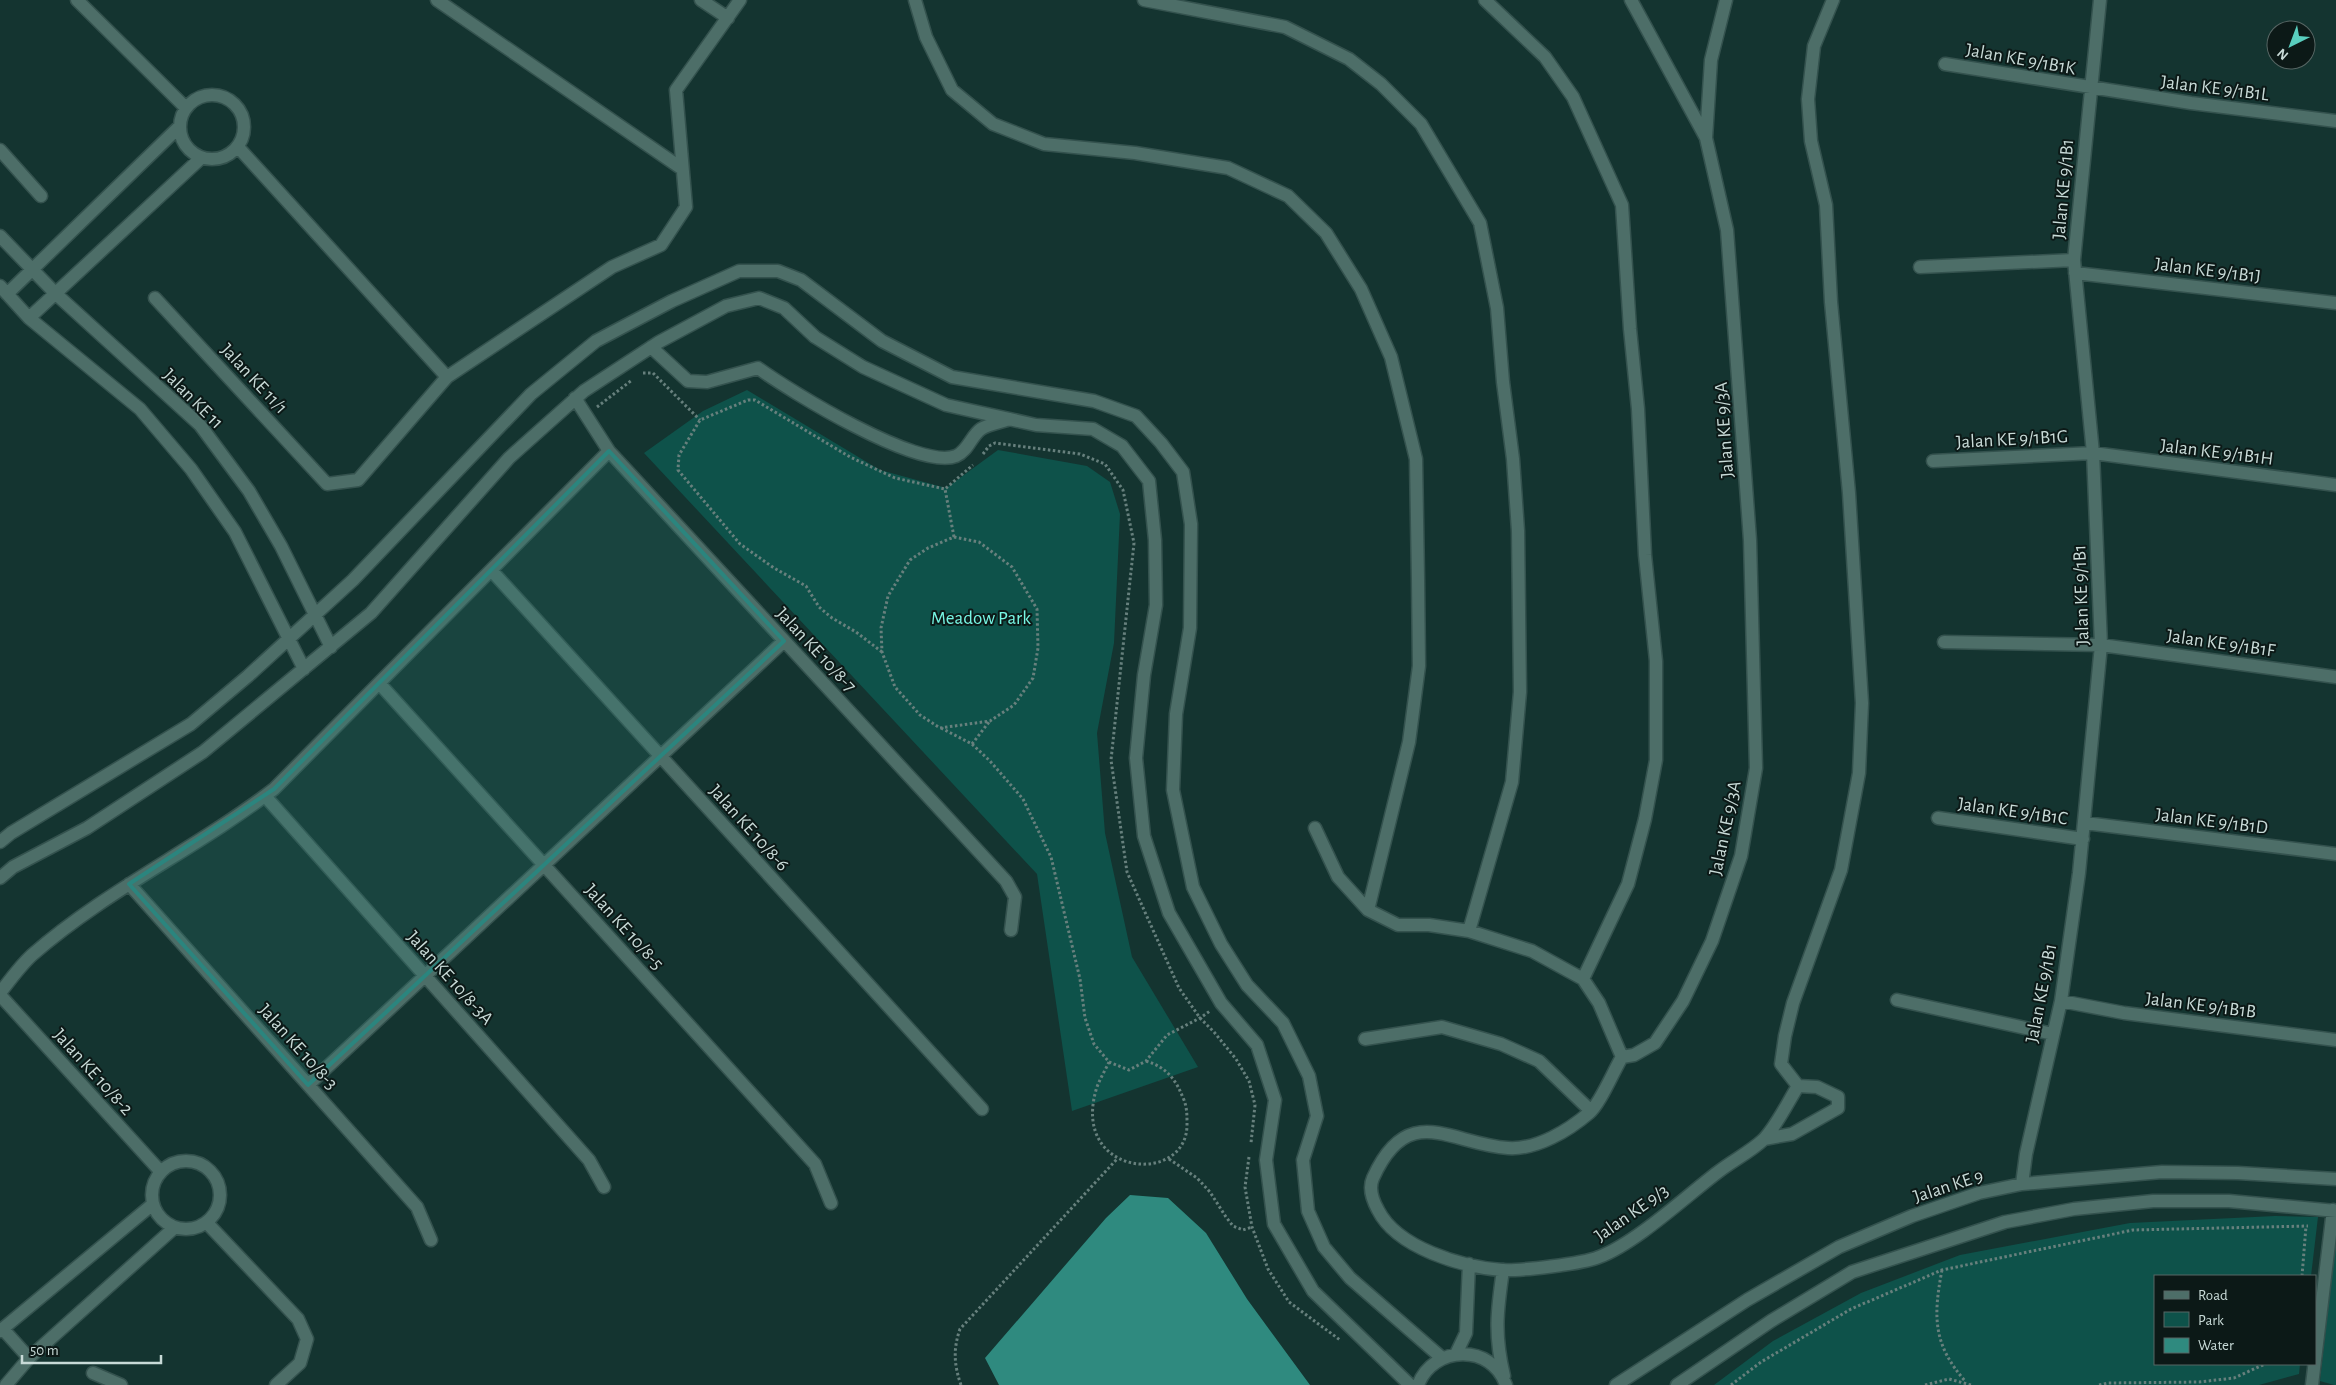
<svg xmlns="http://www.w3.org/2000/svg" width="2336" height="1385" font-family="'Alegreya Sans',sans-serif">
<style>
.green{fill:#0e524a}
.water{fill:#2f8a7f}
.lines{fill:none;stroke-linecap:round;stroke-linejoin:round}
.minor-casing{stroke:#34524e;stroke-width:15}
.path{stroke:#67807d;stroke-width:3;stroke-dasharray:2.5 2.5;stroke-linecap:butt}
.minor{stroke:#4d6e68;stroke-width:12}
.marked{fill:#2b857e;fill-opacity:0.2;stroke:#2b857e;stroke-width:4;stroke-linejoin:round}
.labels{text-anchor:middle;stroke-width:4;stroke-linejoin:round;paint-order:stroke}
.street-label{font-size:19px;fill:#c8dad7;stroke:#0c1917}
.park-label{font-size:19px;fill:#77f6e4;stroke:#0c1917}
</style>
<rect width="100%" height="100%" fill="#143430"/>
<path class="green" d="M747,390L880,470L946,488L998,450L1087,466L1110,482L1120,514L1114,643L1097,733L1105,833L1132,957L1198,1067L1072,1111L1037,874L644,453L703,411Z
M2275,1216L2318,1217L2311,1276H2155V1364H2300L2299,1374L2259,1385H1714L1773,1341L1861,1293L1960,1255L2130,1223Z
M2336,1238V1385H2334L2320,1381Z"/>
<path class="water" d="M1130,1195L1168,1198L1206,1233L1247,1299L1310,1385H999L985,1358L1106,1218Z"/>
<g class="lines">
<g class="minor-casing">
<path id="minor" d="M77,0L185,107
M437,0L681,168
M701,0L728,18
M915,0L926,37L952,90L993,124L1044,144L1135,153L1228,168L1288,196L1326,233L1361,289L1391,357L1416,459L1418,580L1419,666L1409,742L1368,910
M1144,0L1285,27L1349,59L1381,84L1421,124L1480,223L1497,308L1503,382L1513,459L1518,531L1520,692L1512,782L1469,931
M1485,0L1545,57L1573,97L1622,205L1630,329L1638,409L1645,555L1656,661V760L1645,819L1628,884L1583,979
M1631,0L1706,138L1727,230L1750,540L1756,768L1741,856L1712,941L1683,1001L1655,1043L1634,1055L1622,1057C1614,1070 1600,1104 1589,1113C1569,1130 1537,1150 1508,1148C1450,1144 1408,1100 1373,1178C1368,1189 1373,1201 1378,1210C1397,1248 1462,1267 1502,1270C1520,1271 1582,1264 1599,1257C1636,1243 1685,1197 1718,1172C1732,1161 1750,1152 1763,1140C1776,1127 1788,1102 1798,1086
M1945,64L2191,103L2336,121
M180 127a32 32 0 1 1 64 0a32 32 0 1 1-64 0Z
M1706,138L1711,60L1726,0
M238,147L447,377
M0,150L41,196
M0,236L56,294L200,425L249,491L281,546L331,647
M1920,267L2074,260
M2075,273L2336,303
M0,286L29,318L140,409L191,469L235,532L304,669
M7,294L179,127
M155,298L327,484L358,480L447,377L612,267L661,245L686,207L676,90L740,0
M29,318L201,158
M651,347L688,381L707,382L758,368C790,391 919,471 956,456C968,451 971,436 981,429C988,424 1002,422 1010,419
M575,398L609,451L1006,881L1015,897L1011,930
M1933,461L2093,453L2336,485
M491,570L982,1109
M1944,642L2101,645L2336,677
M379,683L815,1164L831,1203
M265,796L589,1160L604,1187
M1938,818L2083,839
M2085,823L2336,854
M1315,828L1338,877L1368,910L1398,925H1429L1469,931L1532,951L1583,979L1599,1003L1622,1057
M0,842L11,833L191,724L248,676L353,580L531,394L596,341L672,301L739,271H778L801,280L882,341L952,377L1094,401L1136,416L1161,443L1183,472L1191,524L1190,628L1176,714L1173,790L1193,887L1221,944L1247,985L1283,1023L1309,1076L1317,1116L1303,1160L1308,1211L1324,1247L1350,1278L1442,1358
M0,878L13,867L87,828L203,752L371,613L509,458L584,391L659,342L726,306L759,298L784,308L815,337L863,367L946,405L1036,425L1093,429L1122,446L1149,481L1155,540L1156,605L1144,675L1136,758L1144,836L1169,913L1221,1003L1257,1045L1275,1100L1266,1160L1274,1224L1313,1291L1410,1385
M129,884L417,1207L431,1240
M0,993C10,980 20,966 32,955C106,890 196,849 274,789L609,451
M0,995L161,1172
M1897,1000L2053,1034
M2061,1001L2124,1013L2336,1040
M1365,1039L1442,1027L1501,1044L1539,1061L1591,1111
M308,1085L784,641
M1798,1086L1781,1064L1785,1036L1793,1003L1841,870L1859,773L1862,703L1849,493L1831,302L1826,205L1811,141L1808,99L1814,46L1833,0
M1764,1139L1792,1134L1838,1108V1097L1817,1087L1798,1086
M152 1195a34 34 0 1 1 68 0a34 34 0 1 1-68 0Z
M2022,1184L2026,1154L2061,1001L2079,873L2101,645L2093,453L2074,260L2100,0
M207,1223L298,1319L307,1339L300,1363L276,1385
M1503,1270C1497,1311 1494,1335 1504,1376
M3,1329L29,1358
M0,1331L153,1204
M1456,1354L1466,1333L1469,1264
M93,1373L121,1385
M6,1385L29,1358L174,1228
M1418,1385C1433,1345 1492,1343 1506,1385
M1616,1385L1747,1300L1839,1247L1912,1216L1979,1193L2022,1184L2162,1172L2238,1173L2336,1179
M1677,1385L1771,1321L1852,1272L2005,1222L2074,1209L2153,1201H2229L2336,1211
M2312,1385L2333,1210"/>
</g>
<path class="path" d="M643,373H653L700,420
M597,407L632,380
M983,454L989,446L995,443L1080,454L1105,464L1123,490L1134,543L1111,760L1127,872L1179,988L1200,1018L1214,1032L1236,1059L1249,1081L1255,1105L1251,1143
M954,537L945,489L973,465
M954,537L979,542L1012,567L1037,609L1038,648L1033,678L1014,705L990,721L940,728L920,715L895,687L882,652L881,628L888,596L910,560L928,548Z
M882,652L856,632L832,618L819,607L806,586L774,568L740,544L678,470L679,455L700,420L748,400H755L850,457L895,478L945,489
M941,728L972,744L990,761L1023,799L1051,857L1080,979L1085,1018L1094,1044L1109,1062L1129,1070L1146,1061L1167,1035L1200,1018L1210,1011
M972,744L989,722
M1109,1062C1105,1071 1099,1080 1096,1090C1071,1178 1189,1186 1187,1123C1187,1115 1187,1108 1184,1100C1176,1080 1168,1068 1146,1061
M1249,1157L1245,1187L1252,1227L1268,1269L1289,1302L1340,1340
M1169,1159L1197,1178L1210,1192L1226,1217L1233,1226L1243,1230L1252,1227
M1942,1270C1933,1317 1933,1345 1966,1382
M2302,1276L2306,1226
M961,1385C954,1365 953,1349 960,1329L1117,1159
M1731,1385L1761,1362L1851,1309L1942,1270L2133,1230L2308,1226
M1925,1385L1949,1379L1971,1385
M2099,1385L2108,1383L2199,1382L2234,1378L2265,1364"/>
<use href="#minor" class="minor"/>
</g>
<path class="marked" d="M609,451L784,641L308,1085L129,884L274,789Z"/>
<g class="labels">
<g class="street-label">
<text transform="translate(2021 58) rotate(10)" y="7">Jalan KE 9/1B1K</text>
<text transform="translate(2215 87) rotate(7)" y="7">Jalan KE 9/1B1L</text>
<text transform="translate(2062 189) rotate(-85)" y="7">Jalan KE 9/1B1</text>
<text transform="translate(2208 269) rotate(7)" y="7">Jalan KE 9/1B1J</text>
<text transform="translate(255 378) rotate(47)" y="7">Jalan KE 11/1</text>
<text transform="translate(194 398) rotate(45)" y="7">Jalan KE 11</text>
<text transform="translate(1723 430) rotate(-94)" y="7">Jalan KE 9/3A</text>
<text transform="translate(2012 438) rotate(-3)" y="7">Jalan KE 9/1B1G</text>
<text transform="translate(2217 451) rotate(7)" y="7">Jalan KE 9/1B1H</text>
<text transform="translate(2080 595) rotate(-92)" y="7">Jalan KE 9/1B1</text>
<text transform="translate(2221 642) rotate(8)" y="7">Jalan KE 9/1B1F</text>
<text transform="translate(817 649) rotate(47)" y="7">Jalan KE 10/8-7</text>
<text transform="translate(2013 810) rotate(8)" y="7">Jalan KE 9/1B1C</text>
<text transform="translate(2212 820) rotate(7)" y="7">Jalan KE 9/1B1D</text>
<text transform="translate(750 827) rotate(48)" y="7">Jalan KE 10/8-6</text>
<text transform="translate(1724 828) rotate(-78)" y="7">Jalan KE 9/3A</text>
<text transform="translate(625 926) rotate(48)" y="7">Jalan KE 10/8-5</text>
<text transform="translate(451 977) rotate(48)" y="7">Jalan KE 10/8-3A</text>
<text transform="translate(2040 993) rotate(-79)" y="7">Jalan KE 9/1B1</text>
<text transform="translate(2201 1004) rotate(7)" y="7">Jalan KE 9/1B1B</text>
<text transform="translate(299 1046) rotate(48)" y="7">Jalan KE 10/8-3</text>
<text transform="translate(94 1071) rotate(48)" y="7">Jalan KE 10/8-2</text>
<text transform="translate(1948 1185) rotate(-18)" y="7">Jalan KE 9</text>
<text transform="translate(1631 1212) rotate(-35)" y="7">Jalan KE 9/3</text>
</g>
<g class="park-label">
<text x="981" y="624">Meadow Park</text>
</g>
</g>
<rect x="2154" y="1275" width="162" height="90" fill="#0c1917" stroke="#576664"/>
<rect x="2164" y="1291" width="25" height="8" fill="#4d6e68" stroke="#576664"/>
<text x="2198" y="1300" font-size="15" fill="#c8dad7">Road</text>
<rect x="2164" y="1312" width="25" height="15" fill="#0e524a" stroke="#576664"/>
<text x="2198" y="1325" font-size="15" fill="#c8dad7">Park</text>
<rect x="2164" y="1338" width="25" height="15" fill="#2f8a7f" stroke="#576664"/>
<text x="2198" y="1350" font-size="15" fill="#c8dad7">Water</text>
<g transform="translate(2291 45) rotate(222)"><circle r="24" fill="#0c1917" stroke="#576664"/>
<path d="M0-4L9 19L0 12L-9 19Z" fill="#59cebe"/>
<text y="-8" font-size="14" font-weight="bold" text-anchor="middle" fill="#c8dad7">N</text>
</g>
<path d="M22 1355v8h139v-8" fill="none" stroke="#c8dad7" stroke-width="2.5"/>
<text x="30" y="1355" font-size="15" fill="#c8dad7" stroke="#0c1917" stroke-width="4" paint-order="stroke">50 m</text>
</svg>
